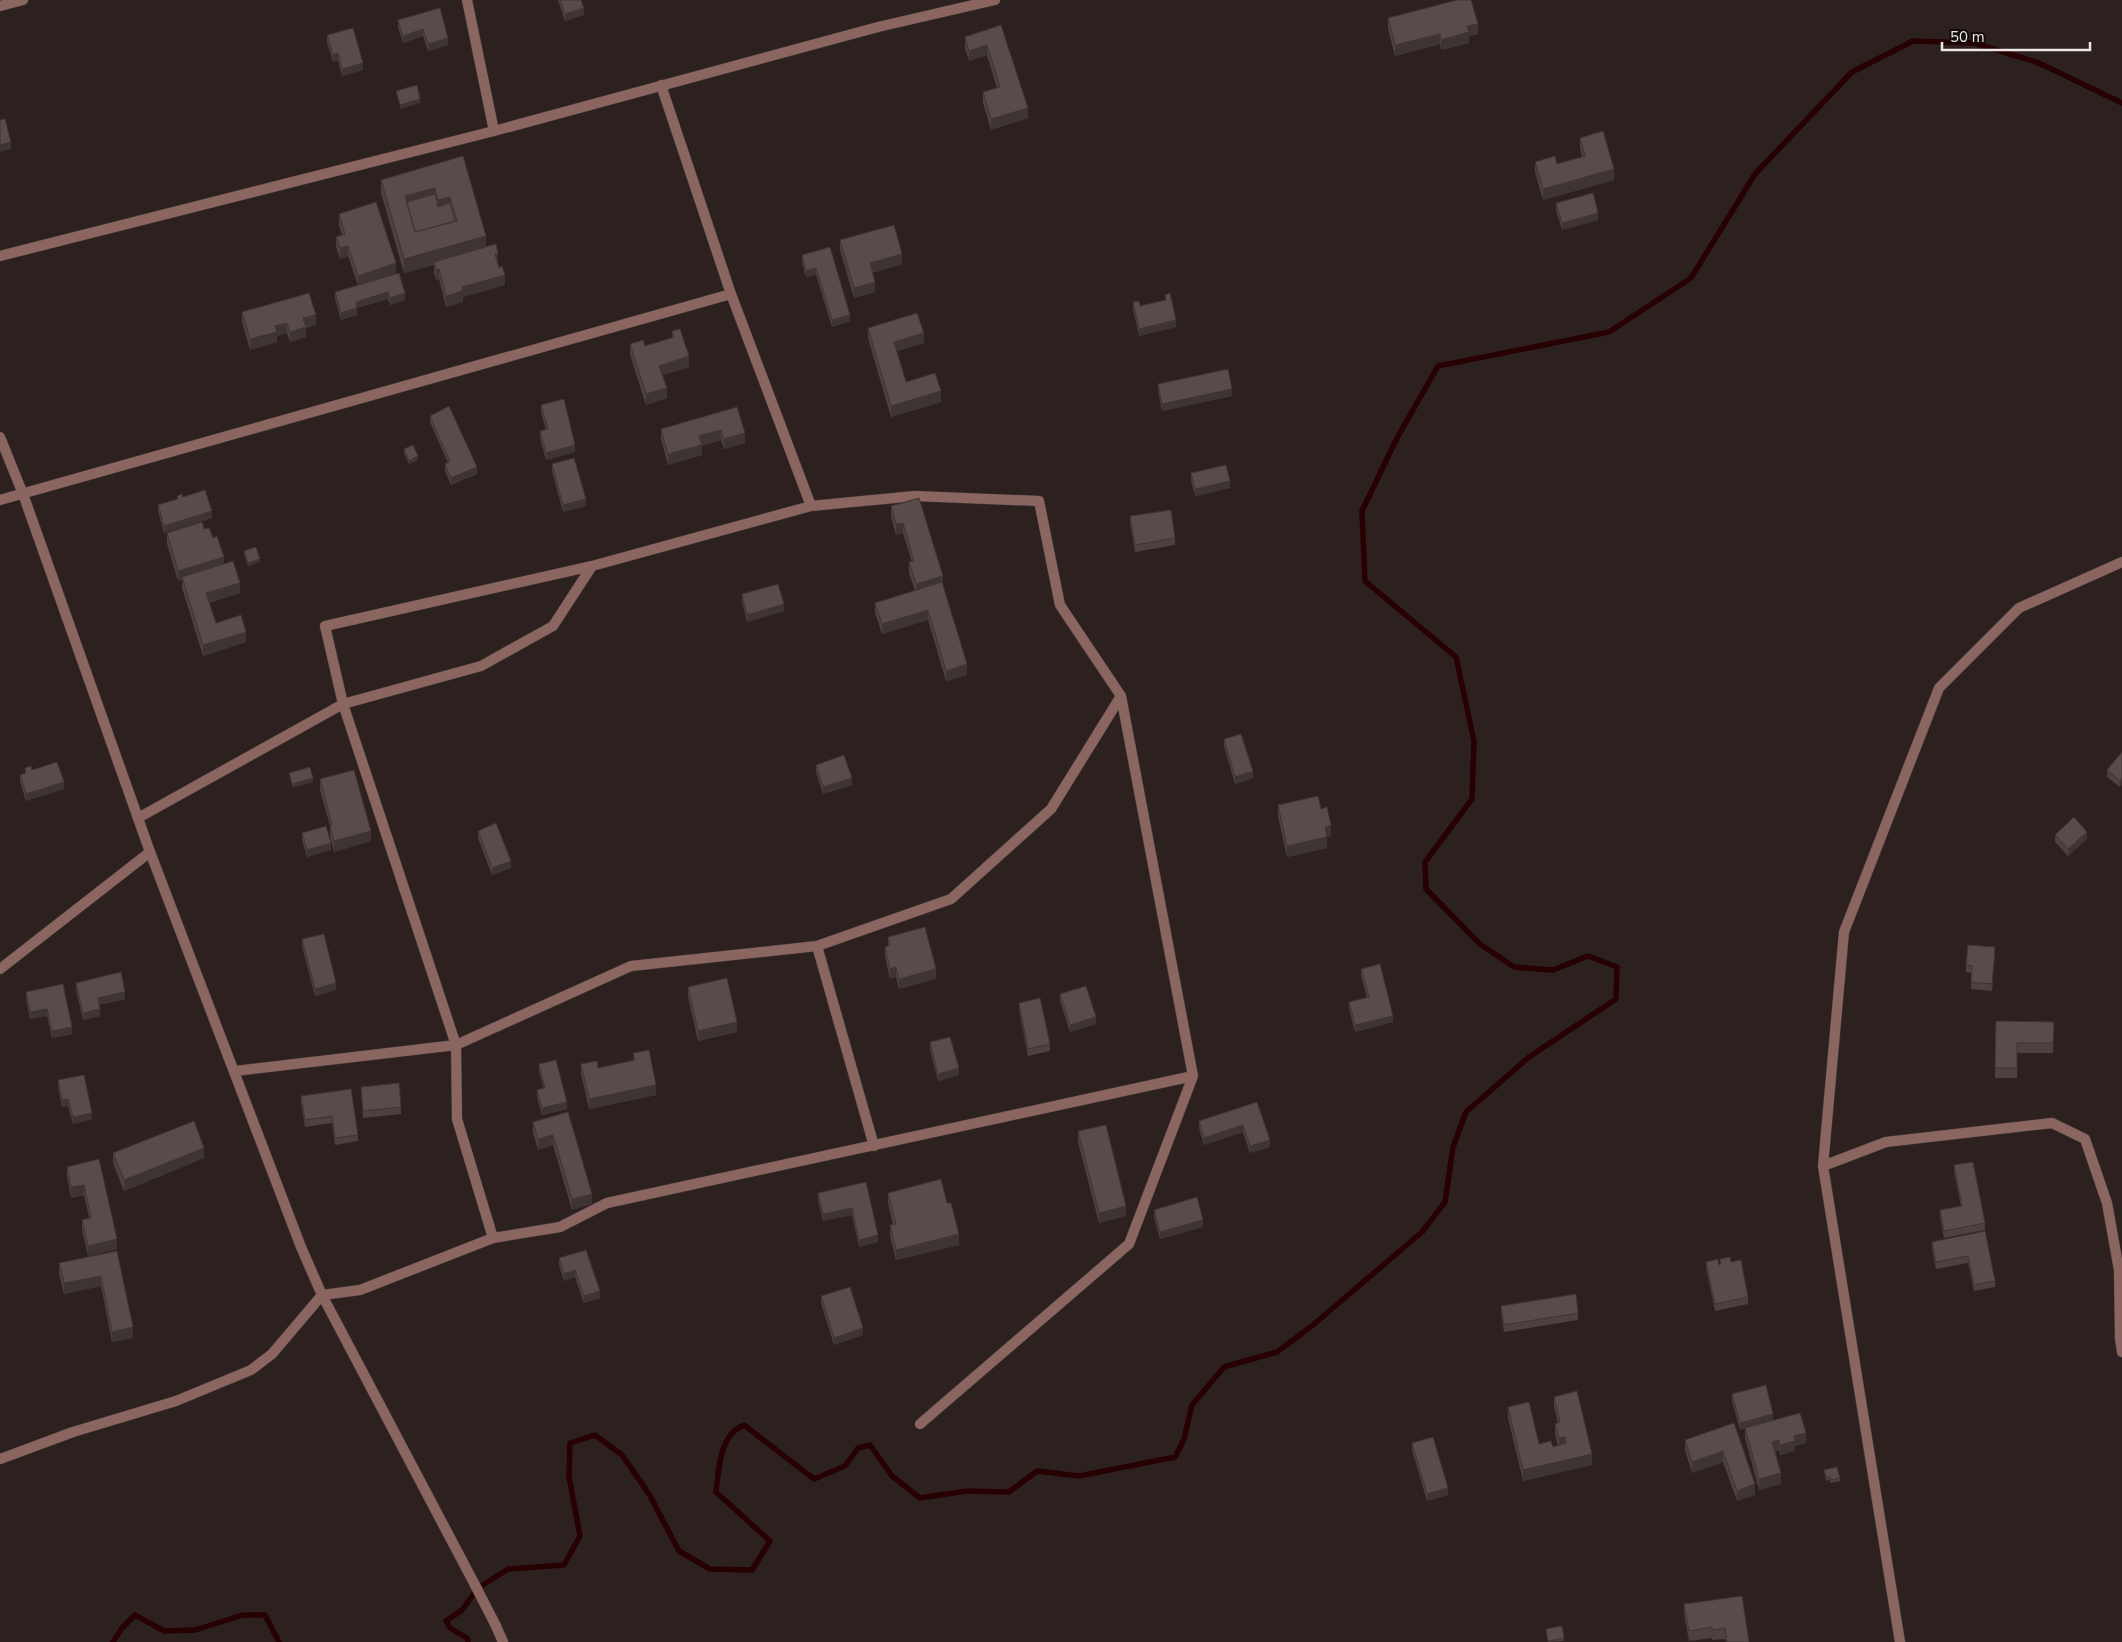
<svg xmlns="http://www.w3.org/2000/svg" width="2122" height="1642" font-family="'Nunito Sans',sans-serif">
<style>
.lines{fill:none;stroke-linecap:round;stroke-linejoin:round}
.stream{stroke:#270101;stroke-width:5.5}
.minor-casing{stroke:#483d3c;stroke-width:11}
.tertiary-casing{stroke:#483d3c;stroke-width:11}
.minor{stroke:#8b6560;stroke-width:10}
.tertiary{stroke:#8b6560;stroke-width:10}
.wall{fill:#4d403f}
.shaded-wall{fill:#3e3433}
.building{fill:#594b49;stroke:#3e3433;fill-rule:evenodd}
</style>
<rect width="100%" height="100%" fill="#2d2120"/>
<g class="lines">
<path class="stream" d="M113,1642L122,1628L135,1615L164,1631L195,1630L243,1615H265L279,1642
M468,1642L467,1638L450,1628L446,1621L462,1610L478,1588L508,1569L564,1565L580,1536L569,1477L570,1443L595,1435L622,1455L649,1494L679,1551L710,1569L752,1570L770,1541L716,1492C719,1469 719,1435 744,1425L814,1479L845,1466L858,1448L870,1445L892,1476L920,1498L967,1491L1009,1492L1037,1471L1079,1476L1175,1457L1184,1439L1192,1405L1224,1367L1277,1352L1313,1325L1422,1232L1445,1202L1453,1147L1466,1112L1529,1057L1616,999L1617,967L1588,956L1553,970L1514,967L1480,944L1426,889L1425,862L1472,799L1474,741L1456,657L1365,581L1362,511L1397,438L1438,366L1609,332L1691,278L1755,174L1852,72L1913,41L1974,43L2039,63L2122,103"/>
<g class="minor-casing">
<path id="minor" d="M467,0L494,131
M0,6L23,0
M0,256L494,131L878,27L995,0
M0,500L731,294
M138,818L343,704L325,626L592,566L811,506
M817,946L874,1146
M0,969L150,852
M235,1071L456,1045L631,966L817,946L951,899L1051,809L1121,696L1060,605L1039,501L915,496L811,506L731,294L661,85
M1823,1166L1886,1142L2052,1123L2085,1139L2107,1203L2119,1270L2120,1338L2122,1352
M493,1238L457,1119L456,1045L343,704L481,666L553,626L592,566
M920,1424L1129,1244L1193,1076L1121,696
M0,1459L73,1432L176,1401L251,1370L272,1354L322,1295L360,1290L493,1238L560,1227L607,1203L1193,1076
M475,1585L496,1626
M1900,1642L1823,1166L1844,932L1939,688L2019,608L2122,562"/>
</g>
<g class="tertiary-casing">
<path id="tertiary" d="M0,437L23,494L150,852L301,1247L322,1295L475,1585
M496,1626L503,1642"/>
</g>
<use href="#minor" class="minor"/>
<use href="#tertiary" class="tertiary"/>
</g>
<path class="wall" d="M558,0H581L584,15L565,21Z
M440,8L448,45L428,51L423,36L403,43L398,27V20Z
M1388,18L1478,34L1469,36V43L1441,50L1440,44L1395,56L1388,29Z
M1001,25L1028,118L991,130L983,103V92L997,88L987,55L969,61L965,48V37Z
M327,35L363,70L342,76L338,60L333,62L327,42Z
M1580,138L1614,180L1543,200L1535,172V162L1557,164L1582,157L1580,148Z
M463,156L486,247L498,264L505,285L463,297V302L446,307L439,279L436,280L434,273V265L404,273L381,193V180Z
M1556,203L1598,220L1562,230L1556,210Z
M339,214L396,274L381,279L405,300L390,305L388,299L357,308V315L341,320L335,299V292L358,285L348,256L340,259L336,247V237L342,235L339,225Z
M840,240L902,264L872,273L875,292L854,298L840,250Z
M830,247L850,321L832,327L816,275L806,277L802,262V255Z
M1165,295L1176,327L1139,336L1133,309V302L1140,306L1165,301Z
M242,312L316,325L306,328V337L290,342L287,333L277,336V342L250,350L242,322Z
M868,328L924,343L897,351L906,382L941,402L891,417L868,338Z
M672,331L689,367L663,375L667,398L646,405L630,355V344L645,346L672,338Z
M1158,384L1232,396L1162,411L1158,391Z
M541,405L575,452L546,460L540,438V431L546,430L541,412Z
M737,407L745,443L724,449L721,440L702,446V455L668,465L661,439V429Z
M430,416L477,474L451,485L445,471V464L448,463L430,422Z
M404,449L418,460L409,464L404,453Z
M552,464L586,506L563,512L552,471Z
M1191,473L1230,488L1195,496L1191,480Z
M177,496L183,497L212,518L164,533L158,511V505L177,499Z
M919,498L967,675L946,681L928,620L882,634L875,613V603L915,591L909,573V562H912L903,533L896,535L891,517V506Z
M1130,516L1175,538V545L1135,552L1130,523Z
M167,533L213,538L224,564L240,593L209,603L216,623L246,642L203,656L182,588V580L178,581L167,544Z
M244,551L260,562L248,566L244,554Z
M742,594L784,611L747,622L742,601Z
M1224,739L1253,778L1235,784L1224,746Z
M2122,752L2120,787L2107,777V770Z
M816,765L852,785L823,794L816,772Z
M25,768L32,770L64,789L26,801L20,782V775L25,773Z
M320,779L371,841L334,852L330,836V826L320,790Z
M1278,805L1321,809L1331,836L1327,837V848L1287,857L1278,816Z
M478,831L511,868L492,875L478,838Z
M302,833L331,850L307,857L302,840Z
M2055,835L2087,839L2068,856L2055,842Z
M888,937L936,979L899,989L896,977L890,979L885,957V947L888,946Z
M302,939L336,990L315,996L302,946Z
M1995,954L1992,991L1971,989V973L1966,972V965Z
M1361,969L1393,1022L1355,1032L1349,1009V1002L1367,998L1361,976Z
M76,983L125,999L99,1005L100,1016L83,1020L76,990Z
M63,984L72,1034L52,1038L47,1016L30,1019L26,999V992Z
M688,987L737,1032L698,1041L688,997Z
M1060,994L1096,1024L1070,1032L1060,1001Z
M1019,1003L1050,1044V1051L1028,1056L1019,1010Z
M1996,1021L2054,1022L2053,1053H2017V1078H1995Z
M930,1042L959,1075L938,1081L930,1049Z
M633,1053L656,1095L589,1109L581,1074V1064L598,1068L633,1061Z
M539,1064L567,1109L542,1115L537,1097V1090L544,1089L539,1071Z
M58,1080L92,1119L73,1124L68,1106L62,1107L58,1087Z
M361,1087L401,1107V1114L363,1118Z
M351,1089L358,1135V1141L335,1145L332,1123L305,1127L301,1103V1096Z
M1257,1102L1270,1147L1250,1153L1243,1132L1204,1145L1199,1128V1121Z
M568,1112L592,1204L572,1210L553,1145L538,1150L533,1133V1122Z
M1078,1131L1126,1216L1099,1223L1078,1142Z
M113,1153L204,1158L124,1191L113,1163Z
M99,1159L117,1249L88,1256L82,1230V1220L89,1218L84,1195L71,1198L67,1177V1167Z
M1954,1165L1985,1223V1230L1944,1238L1940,1217V1210L1961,1206L1954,1172Z
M866,1182L878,1242L859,1247L852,1215L823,1221L818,1200V1193Z
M888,1193L947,1203L959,1245L896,1260L890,1236V1225H893L888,1203Z
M1154,1210L1203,1227L1160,1239L1154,1217Z
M1985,1231L1995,1281V1287L1974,1291L1968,1263L1936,1269L1932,1249V1242Z
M586,1250L600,1298L584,1303L575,1277L564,1281L559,1265V1258Z
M117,1251L133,1338L112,1342L101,1286L64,1294L59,1274V1263Z
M1720,1259L1731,1262L1748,1297V1304L1715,1311L1706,1268V1262L1719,1265L1720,1264Z
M821,1296L863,1335L834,1345L821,1303Z
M1501,1306L1578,1313V1320L1504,1332L1501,1313Z
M1732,1394L1773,1420L1806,1443L1795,1446V1451L1780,1455L1779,1450L1775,1451L1781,1484L1759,1490L1745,1438V1428L1740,1430L1732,1401Z
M1554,1397L1592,1465L1523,1481L1508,1418V1407L1539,1444L1553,1447L1558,1446L1555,1434V1424L1558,1423L1554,1407Z
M1734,1423L1755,1495L1737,1501L1723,1462L1692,1473L1685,1450V1440Z
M1412,1443L1448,1495L1427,1501L1412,1450Z
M1824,1470L1840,1478V1481L1830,1483V1480L1826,1481Z
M1684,1604L1749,1642H1726L1725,1639L1712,1640V1638L1689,1641L1684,1614Z
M1546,1629L1564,1638V1641L1548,1642Z"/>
<path class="shaded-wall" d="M584,8V15L565,21V14Z
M1478,24V34L1469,36V43L1441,50V40L1467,26Z
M423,29V36L403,43V36Z
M1440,34V44L1395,56V45Z
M448,38V45L428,51V44Z
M987,45V55L969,61V51Z
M338,53V60L333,62V55Z
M363,63V70L342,76V69Z
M420,99V103L400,109V105Z
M1028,108V118L991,130V119Z
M11,142V149L0,152V145Z
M1614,169V180L1543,200V189Z
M435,188V201L407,209L405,196Z
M450,197V210L438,213V200Z
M1598,213V220L1562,230V223Z
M486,236V250L434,262V265L404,273V259Z
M348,246V256L340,259V248Z
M498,253V264H495V254Z
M902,254V264L870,273V263Z
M396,263V274L358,286V276Z
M816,268V275L806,277V271Z
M439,269V279L436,280V270Z
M505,275V285L463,297V302L446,307V296L462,287Z
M875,282V292L854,298V288Z
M388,292V299L357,308V315L341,320V313L356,302Z
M405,293V300L390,305V298Z
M316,315V325L306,328V337L290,342V332L303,318Z
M850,315V321L832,327V320Z
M1176,320V327L1139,336V329Z
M287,323V333L277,336V342L250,350V339L275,326Z
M924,333V343L894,352V342Z
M689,356V367L659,376V366Z
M667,388V398L646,405V394Z
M1232,389V396L1162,411V404Z
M941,391V402L891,417V406Z
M721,430V440L702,446V455L668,465V454L699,436Z
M745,433V443L724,449V439Z
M575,445V452L546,460V453Z
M418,456V460L409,464V461Z
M477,467V474L451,485V478Z
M1230,481V488L1195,496V489Z
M586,499V506L563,512V505Z
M212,511V518L164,533V526Z
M903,523V533L896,535V524Z
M224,557V568L182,577V580L178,581V571Z
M260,559V562L248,566V563Z
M943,576V587L916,594V584Z
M240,583V593L206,604V593Z
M784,604V611L747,622V615Z
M928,610V620L882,634V624Z
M246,632V642L203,656V645Z
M967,664V675L946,681V671Z
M1253,771V778L1235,784V777Z
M313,778V782L292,788V784Z
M852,778V785L823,794V787Z
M2122,778V785L2120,787V781Z
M64,782V789L26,801V794Z
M1331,825V836L1325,837V827Z
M371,831V841L334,852V841Z
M2087,832V839L2068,856V849Z
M1327,837V848L1287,857V846Z
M331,843V850L307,857V850Z
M511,861V868L492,875V868Z
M1995,947V954L1992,991V984Z
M896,967V977L890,979V969Z
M936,969V979L899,989V979Z
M336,983V990L315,996V989Z
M125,992V999L98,1005V998Z
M47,1009V1016L30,1019V1012Z
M100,1009V1016L83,1020V1013Z
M1393,1016V1022L1355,1032V1025Z
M1096,1017V1024L1070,1032V1025Z
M737,1022V1032L698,1041V1031Z
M72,1027V1034L52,1038V1031Z
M959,1068V1075L938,1081V1074Z
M656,1085V1095L589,1109V1099Z
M68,1099V1106L62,1107V1100Z
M567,1102V1109L542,1115V1108Z
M92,1113V1119L73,1124V1117Z
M1243,1125V1132L1204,1145V1138Z
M553,1135V1145L538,1150V1139Z
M1270,1140V1147L1250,1153V1146Z
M204,1148V1158L124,1191V1180Z
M84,1185V1195L71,1198V1187Z
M592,1194V1204L572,1210V1199Z
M1126,1206V1216L1099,1223V1213Z
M852,1208V1215L823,1221V1214Z
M1203,1220V1227L1160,1239V1232Z
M959,1234V1245L896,1260V1250Z
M878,1235V1242L859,1247V1240Z
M117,1239V1249L88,1256V1246Z
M575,1270V1277L564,1281V1274Z
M101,1276V1286L64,1294V1283Z
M600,1291V1298L584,1303V1296Z
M133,1327V1338L112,1342V1332Z
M863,1328V1335L834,1345V1338Z
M1773,1414V1421L1740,1430V1423Z
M1806,1433V1443L1795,1446V1451L1780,1455V1445L1794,1436Z
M1565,1437V1447L1559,1449V1438Z
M1779,1440V1450L1772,1452V1442Z
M1723,1451V1462L1692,1473V1462Z
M1592,1454V1465L1523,1481V1470Z
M1781,1473V1484L1759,1490V1479Z
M1755,1484V1495L1737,1501V1491Z
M1448,1488V1495L1427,1501V1494Z"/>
<path class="building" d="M560,0H581L584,8L565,14Z
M1457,0H1471L1478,24L1467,26L1469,32L1441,40L1440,34L1395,45L1388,18Z
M440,8L448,38L428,44L423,29L403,36L398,20Z
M1001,25L1028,108L991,119L983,92L1000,87L987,45L969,51L965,37Z
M353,28L363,63L342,69L338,53L333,55L327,35Z
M417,85L420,99L400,105L396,91Z
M5,119L11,142L0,145V120Z
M1603,131L1614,169L1543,189L1535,162L1555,156L1557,164L1585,156L1580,138Z
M463,156L486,236L404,259L381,180ZM435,188L438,200L450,197L457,221L415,232L405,196Z
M1593,193L1598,213L1562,223L1556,203Z
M435,194L438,207L450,203L455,221L415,232L407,202Z
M376,202L396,263L358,276L348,246L340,248L336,237L345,234L339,214Z
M894,225L902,254L870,263L875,282L854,288L840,240Z
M496,244L498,253L495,254L499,268L502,266L505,275L462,287L463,291L446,296L439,269L436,270L434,262Z
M830,247L850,315L832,320L816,268L806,271L802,255Z
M399,273L405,293L390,298L388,292L356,302L357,308L341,313L335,292Z
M309,293L316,315L303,318L306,327L290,332L287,323L275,326L277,332L250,339L242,312Z
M1170,293L1176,320L1139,329L1133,302L1139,301L1140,306L1166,300L1165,295Z
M917,313L924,333L894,342L906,382L935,373L941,391L891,406L868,328Z
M680,329L689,356L659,366L667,388L646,394L630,344L643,340L645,346L674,337L672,331Z
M1228,369L1232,389L1162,404L1158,384Z
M564,399L575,445L546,453L540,431L548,429L541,405Z
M449,406L477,467L451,478L445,464L450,462L430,416Z
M737,407L745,433L724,439L721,430L699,436L702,445L668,454L661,429Z
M413,445L418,456L409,461L404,449Z
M574,458L586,499L563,505L552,464Z
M1226,465L1230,481L1195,489L1191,473Z
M205,490L212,511L164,526L158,505L178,499L177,496L182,494L183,497Z
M919,498L943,576L916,584L909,562L914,561L903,523L896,524L891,506Z
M1171,510L1175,538L1135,545L1130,516Z
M202,522L204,529L209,528L213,538L217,536L224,557L178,571L167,533Z
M256,547L260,559L248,563L244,551Z
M233,561L240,583L206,593L216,623L241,615L246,632L203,645L182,577Z
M942,582L967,664L946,671L928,610L882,624L875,603Z
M778,584L784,604L747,615L742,594Z
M1241,734L1253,771L1235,777L1224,739Z
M2122,752V778L2120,781L2107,770Z
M844,755L852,778L823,787L816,765Z
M57,762L64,782L26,794L20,775L26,773L25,768L31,766L32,770Z
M310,767L313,778L292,784L289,773Z
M354,770L371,831L334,841L330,826L332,825L320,779Z
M1318,796L1321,809L1327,807L1331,825L1325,827L1327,837L1287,846L1278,805Z
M2074,817L2087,832L2068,849L2055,835Z
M496,823L511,861L492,868L478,831Z
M326,826L331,843L307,850L302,833Z
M925,927L936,969L899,979L896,967L890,969L885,947L890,945L888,937Z
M324,934L336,983L315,989L302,939Z
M1968,945L1995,947L1992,984L1971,982L1972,966L1966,965Z
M1380,964L1393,1016L1355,1025L1349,1002L1369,997L1361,969Z
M121,972L125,992L98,998L100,1009L83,1013L76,983Z
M727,978L737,1022L698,1031L688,987Z
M63,984L72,1027L52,1031L47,1009L30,1012L26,992Z
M1086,986L1096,1017L1070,1025L1060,994Z
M1040,998L1050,1044L1028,1049L1019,1003Z
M1996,1021L2054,1022L2053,1043H2017V1068H1995Z
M950,1037L959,1068L938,1074L930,1042Z
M649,1050L656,1085L589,1099L581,1064L597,1061L598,1068L635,1060L633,1053Z
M556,1060L567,1102L542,1108L537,1090L545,1088L539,1064Z
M84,1075L92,1113L73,1117L68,1099L62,1100L58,1080Z
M399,1083L401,1107L363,1111L361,1087Z
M351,1089L358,1135L335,1138L332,1116L305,1120L301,1096Z
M1257,1102L1270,1140L1250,1146L1243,1125L1204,1138L1199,1121Z
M568,1112L592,1194L572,1199L553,1135L538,1139L533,1122Z
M194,1121L204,1148L124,1180L113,1153Z
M1106,1125L1126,1206L1099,1213L1078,1131Z
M99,1159L117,1239L88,1246L82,1220L91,1218L84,1185L71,1187L67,1167Z
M1973,1162L1985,1223L1944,1231L1940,1210L1962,1206L1954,1165Z
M941,1179L947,1203H951L959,1234L896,1250L890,1225L896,1224L888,1193Z
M866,1182L878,1235L859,1240L852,1208L823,1214L818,1193Z
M1197,1197L1203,1220L1160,1232L1154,1210Z
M1985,1231L1995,1281L1974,1285L1968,1256L1936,1262L1932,1242Z
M586,1250L600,1291L584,1296L575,1270L564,1274L559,1258Z
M117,1251L133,1327L112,1332L101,1276L64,1283L59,1263Z
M1730,1257L1731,1262L1741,1260L1748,1297L1715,1304L1706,1262L1718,1259L1719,1265L1721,1264L1720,1259Z
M850,1287L863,1328L834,1338L821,1296Z
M1576,1294L1578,1313L1504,1325L1501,1306Z
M1766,1385L1773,1414L1740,1423L1732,1394Z
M1577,1391L1592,1454L1523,1470L1508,1407L1529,1402L1539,1444L1551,1441L1553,1447L1566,1443L1565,1437L1559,1438L1555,1424L1560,1422L1554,1397Z
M1800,1413L1806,1433L1794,1436L1795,1441L1780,1445L1779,1440L1772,1442L1781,1473L1759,1479L1745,1428Z
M1734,1423L1755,1484L1737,1491L1723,1451L1692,1462L1685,1440Z
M1433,1437L1448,1488L1427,1494L1412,1443Z
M1837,1467L1840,1478L1830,1480V1477L1826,1478L1824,1470Z
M1742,1596L1749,1642H1727L1725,1628L1712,1630V1627L1689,1631L1684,1604Z
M1562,1626L1564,1638L1548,1641L1546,1629Z"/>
<path d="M1942 42v8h148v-8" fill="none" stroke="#eee6e5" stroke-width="2.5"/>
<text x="1950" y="42" font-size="15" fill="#eee6e5" stroke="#120c0c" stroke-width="4" paint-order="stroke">50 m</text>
</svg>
